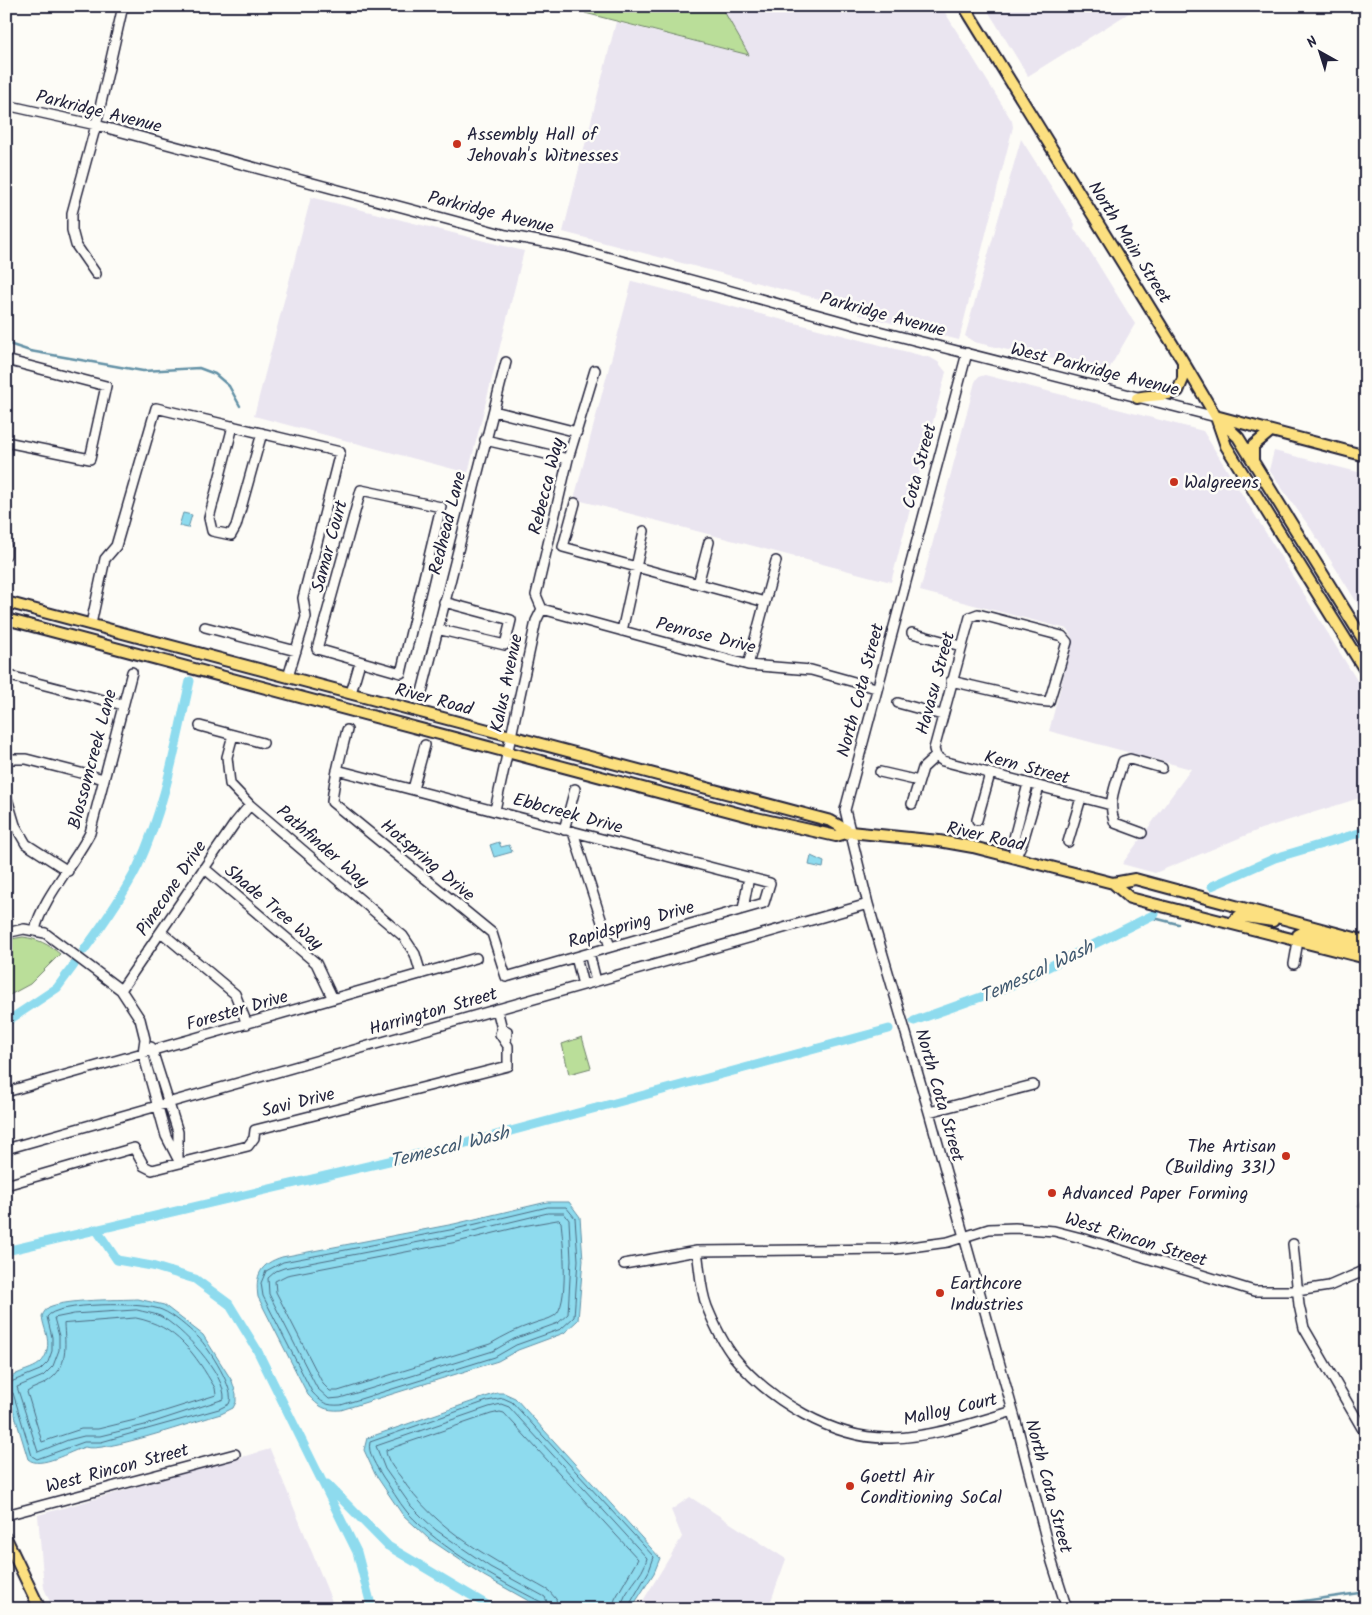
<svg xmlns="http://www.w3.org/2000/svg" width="1372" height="1615" font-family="Kalam,sans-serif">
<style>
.built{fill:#eae5f0}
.green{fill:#bade99;stroke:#6e806a}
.water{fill:#8edbee;stroke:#6391a6}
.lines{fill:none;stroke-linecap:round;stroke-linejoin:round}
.shore{stroke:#4d6c83;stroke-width:1}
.stream{stroke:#6391a6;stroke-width:2.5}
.canal{stroke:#8edbee;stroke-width:9}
.minor-tunnel{stroke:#d1d0d1;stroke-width:9;stroke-dasharray:9 4.5;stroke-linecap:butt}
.minor-casing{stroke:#22223b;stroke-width:12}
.major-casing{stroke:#22223b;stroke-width:14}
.minor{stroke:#fdfcf7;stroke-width:9}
.major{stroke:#fce080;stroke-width:10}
.poi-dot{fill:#c8321e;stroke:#fdfcf7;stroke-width:2}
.labels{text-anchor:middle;stroke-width:5;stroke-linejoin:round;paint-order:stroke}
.street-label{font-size:18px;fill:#22223b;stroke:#fdfcf7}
.poi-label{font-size:18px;fill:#22223b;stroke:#fdfcf7;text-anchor:start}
.water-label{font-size:19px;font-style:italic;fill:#425a71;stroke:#fdfcf7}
</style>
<rect width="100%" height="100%" fill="#fdfcf7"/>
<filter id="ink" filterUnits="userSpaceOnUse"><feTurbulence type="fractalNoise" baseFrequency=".02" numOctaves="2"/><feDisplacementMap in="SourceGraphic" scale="10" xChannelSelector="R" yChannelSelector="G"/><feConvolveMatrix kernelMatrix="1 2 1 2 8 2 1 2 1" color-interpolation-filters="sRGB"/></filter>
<g filter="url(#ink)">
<path class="built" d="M721,6H941L1012,121L1013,127L959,340L860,315L850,307L563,232L616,22L748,55Z
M985,6H1140L1028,76Z
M1021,139L1075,224L1074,229L1085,243L1135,324L1109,369L1103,372L1047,357L1029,355L974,342L965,336Z
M311,197L524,251L468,473L254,416Z
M632,281L931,358L938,362L946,372L891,582L574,499Z
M985,375L1203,431L1366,695V796L1261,829L1155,873L1122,864L1191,769L1049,731L1072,644V638L1067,629L920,591L975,382L978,377Z
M1274,451L1366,474V617L1311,529L1269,470Z
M270,1449L335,1609H53L44,1588L38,1515Z
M690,1497L786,1559L768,1609H638L682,1537L671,1510Z"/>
<path class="green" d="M587,6H721L749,55L585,13Z
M23,937C38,939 48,944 60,954L30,984L6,997V940Z
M582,1037L591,1068L569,1074L562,1044Z"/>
<path class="water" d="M183,513L192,515L188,528L179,526Z
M499,842L501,847L509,845L512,852L494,857L490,845Z
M811,856L824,862L823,868L809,865Z
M547,1202H569L580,1217L583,1260L578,1320L564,1333L518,1350L498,1361L341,1410C325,1411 319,1407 308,1395L258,1297C255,1275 260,1264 282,1257L454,1224Z
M138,1299L164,1305L203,1335L232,1381L236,1394V1402L233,1408L221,1414C199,1420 102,1454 85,1447C70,1451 40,1470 28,1459L6,1386C11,1366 43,1375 47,1350C50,1338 43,1327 42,1316C44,1312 46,1309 49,1307C68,1299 117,1300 138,1299Z
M497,1393H504L515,1398L660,1558L654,1573L631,1609H543L484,1576L429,1539L402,1514L375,1474L364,1450L367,1438Z"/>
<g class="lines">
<path class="shore" d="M548,1207H566L575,1218L578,1260L574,1317L561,1329L516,1345L495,1357L341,1405C326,1406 322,1403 312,1392L263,1296L261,1283L266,1271L283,1262L455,1229Z
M548,1213H564L569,1220L571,1260L568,1314L558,1323L514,1339L493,1351L340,1398L329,1399L317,1388L269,1294L268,1278L276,1271L284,1268L456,1235Z
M559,1220L561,1222C563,1240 570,1307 554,1316C548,1320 539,1321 532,1324C517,1329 504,1336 490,1344L338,1391H330L323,1384L276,1292L275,1281L287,1275L457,1242L523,1226Z
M137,1310C144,1312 153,1313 160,1316C181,1327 226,1374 224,1399L145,1425L100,1436H84L68,1440L38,1452L17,1387L43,1376L53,1366L59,1350V1336L54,1318L74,1314Z
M136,1318C177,1326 195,1354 215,1388L216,1395L143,1418L98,1429H81L42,1442L27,1392C33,1387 42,1386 48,1381C69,1367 65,1345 64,1324Z
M6,1384L40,1370L48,1362L52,1351V1337L47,1317C55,1302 145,1302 162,1310C174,1315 188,1328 198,1337C208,1347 237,1391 229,1404L219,1409L101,1442H84L37,1459L32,1456L13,1393L6,1390
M544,1609L541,1602C496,1579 442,1550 407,1512C398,1501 391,1488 383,1477C377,1467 367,1453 370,1442L487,1401L503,1398L512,1402L654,1557L649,1571L627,1609
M550,1609L545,1597L490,1567L436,1530L423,1518L411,1506L385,1469L376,1446L489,1407L501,1404L509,1407L647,1558C644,1577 622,1590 621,1609
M558,1609L556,1599L549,1591C493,1559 436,1532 400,1476C394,1469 386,1459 386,1450L491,1414L500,1412L504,1413L638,1559L615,1599L613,1609"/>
<path class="stream" d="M6,343L30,351L143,371L199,368L215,374L229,386L240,406
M1150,917L1178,924
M984,1609C998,1603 1015,1605 1028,1609
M1248,1609L1366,1592"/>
<path class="canal" d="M1212,886L1275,858L1366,831
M84,950C104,923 123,896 138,866C165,808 176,743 190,681
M914,1021L1006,988L1155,914
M6,1022L57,988L74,965
M96,1229L117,1260L152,1266L195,1279L229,1304L256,1348L357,1552L372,1609
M6,1251L474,1141L889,1029
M327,1484L388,1546L494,1609"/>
<path class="minor-tunnel" d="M1360,1202L1366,1207"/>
<g class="minor-casing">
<path id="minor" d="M6,105L96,125L506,235L570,247L859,326L1216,417
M96,274L76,245L72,230V213L96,125L123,6
M967,353L845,810L868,904L929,1112L1018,1429L1052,1562L1067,1609
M6,360L106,386L90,459L6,442
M494,411L577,432
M233,426L209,518L212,531L231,535L236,526L262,433
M485,440L568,459
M361,490L441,507L401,673L317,649Z
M575,503L563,547L765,602
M6,546V555
M698,584L709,542
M542,609L536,595L568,459L595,370
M91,624L105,559L116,546L156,408L340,452L303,598L306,617L288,677
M205,627L296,651
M437,629L505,645L511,620L444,602
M622,631L644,531
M912,633L961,646
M748,665L776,561
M6,675L123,705
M422,692L506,362
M351,693L360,662
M898,703L942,715
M200,726L263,743
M233,735L227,757L230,784L250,805L403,936L415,954L421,974
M936,756L934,749L970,617L978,614L1062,636L1067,642L1049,702L1038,701L951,681
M936,756L943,761L1111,805
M6,759H26L104,779
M337,770L770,883L764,903L506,977L492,933L332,802C334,777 341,754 347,730
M880,772L919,781
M413,789L425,745
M6,795L15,825L26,844L68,871
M912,804L923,768L936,756
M495,810L536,621L542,609L748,665L811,670L876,688
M977,820L990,774
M564,830L575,789
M573,832L610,947
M1142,833L1115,823C1106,803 1117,782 1123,761L1130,759L1162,768
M1068,842L1081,798
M1016,856L1023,841L1039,787
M1014,858V838L1028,784
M204,868L316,963L333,999
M743,909L749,877
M35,930C42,899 74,864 90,833L132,672
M161,932L235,994L247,1024
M6,933L24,929L45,933L121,990L140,1019L145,1039L143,1053L166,1136L180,1163
M589,953L596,981
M576,957L583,985
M1294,964L1298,941
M121,990L235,823L250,805
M497,1009L502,1029L507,1031L506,1041
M151,1047L178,1132V1158
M6,1092L476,958
M929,1112L1033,1085
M6,1149L868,904
M6,1185L134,1148L144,1166L152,1170L248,1146L254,1138L255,1130L271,1126L508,1066V1046L500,1034L502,1029
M1293,1244L1299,1305L1304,1328L1366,1435
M697,1251C700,1269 700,1289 707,1307C714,1324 722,1342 734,1357C769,1400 834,1440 891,1438C933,1437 973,1423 1013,1411
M624,1264L697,1251L896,1249L948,1242L989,1229L1015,1228L1054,1231L1085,1239L1254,1291H1297L1329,1286L1366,1270
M6,1515L235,1454"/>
</g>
<g class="major-casing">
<path id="major" d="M964,6L1181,358L1216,417L1226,446L1366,672
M1137,398C1151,394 1166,397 1178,391L1183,379V362
M1219,417L1366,456
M1218,418L1238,437L1366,644
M1253,460V446L1271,431
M6,602L831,821L850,832L939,841L973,847L1113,883L1130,898L1366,958
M6,619L752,817L836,836L850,832
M1113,883L1135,879L1366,941
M1232,922L1239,916L1273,921
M1298,941V935L1302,933L1366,949
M6,1538L40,1609"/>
</g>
<use href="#minor" class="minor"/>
<use href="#major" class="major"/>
</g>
</g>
<g class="poi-dot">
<circle cx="457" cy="144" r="5"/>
<circle cx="1174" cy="482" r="5"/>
<circle cx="1286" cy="1156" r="5"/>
<circle cx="1052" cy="1193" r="5"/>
<circle cx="940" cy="1293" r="5"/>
<circle cx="850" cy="1486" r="5"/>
</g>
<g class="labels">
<g class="street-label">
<text transform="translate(99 111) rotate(14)" y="6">Parkridge Avenue</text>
<text transform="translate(491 212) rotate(14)" y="6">Parkridge Avenue</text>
<text transform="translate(1130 242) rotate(58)" y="6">North Main Street</text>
<text transform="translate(883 314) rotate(15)" y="6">Parkridge Avenue</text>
<text transform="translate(1095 369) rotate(14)" y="6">West Parkridge Avenue</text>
<text transform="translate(919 466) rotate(-75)" y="6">Cota Street</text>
<text transform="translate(546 486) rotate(-76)" y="6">Rebecca Way</text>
<text transform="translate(447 523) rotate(-76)" y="6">Redhead Lane</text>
<text transform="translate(329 546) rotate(-75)" y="6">Samar Court</text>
<text transform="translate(706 635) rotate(14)" y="6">Penrose Drive</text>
<text transform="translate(506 683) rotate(-78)" y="6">Kalus Avenue</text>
<text transform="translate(935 683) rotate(-75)" y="6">Havasu Street</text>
<text transform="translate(860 690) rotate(-75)" y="6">North Cota Street</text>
<text transform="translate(434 699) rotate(15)" y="6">River Road</text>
<text transform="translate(92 759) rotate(-75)" y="6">Blossomcreek Lane</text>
<text transform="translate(1027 767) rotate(15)" y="6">Kern Street</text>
<text transform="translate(568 813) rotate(15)" y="6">Ebbcreek Drive</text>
<text transform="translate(986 836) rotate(13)" y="6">River Road</text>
<text transform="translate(323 846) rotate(41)" y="6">Pathfinder Way</text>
<text transform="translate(428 860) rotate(40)" y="6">Hotspring Drive</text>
<text transform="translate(171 888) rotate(-56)" y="6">Pinecone Drive</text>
<text transform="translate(274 907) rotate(40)" y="6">Shade Tree Way</text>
<text transform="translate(631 924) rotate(-16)" y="6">Rapidspring Drive</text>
<text transform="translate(237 1010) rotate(-16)" y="6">Forester Drive</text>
<text transform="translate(433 1011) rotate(-16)" y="6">Harrington Street</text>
<text transform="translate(940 1095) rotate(74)" y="6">North Cota Street</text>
<text transform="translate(298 1102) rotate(-14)" y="6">Savi Drive</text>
<text transform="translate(1136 1239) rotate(17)" y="6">West Rincon Street</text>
<text transform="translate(950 1409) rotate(-13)" y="6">Malloy Court</text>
<text transform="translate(117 1468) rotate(-15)" y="6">West Rincon Street</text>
<text transform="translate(1049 1486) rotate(75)" y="6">North Cota Street</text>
</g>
<g class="poi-label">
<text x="467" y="140">Assembly Hall of<tspan x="467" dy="21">Jehovah's Witnesses</tspan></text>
<text x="1184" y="488">Walgreens</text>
<text x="1276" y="1152" text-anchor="end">The Artisan<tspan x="1276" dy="21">(Building 331)</tspan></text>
<text x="1062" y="1199">Advanced Paper Forming</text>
<text x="950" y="1289">Earthcore<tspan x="950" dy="21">Industries</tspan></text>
<text x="860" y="1482">Goettl Air<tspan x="860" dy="21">Conditioning SoCal</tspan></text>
</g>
<g class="water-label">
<text transform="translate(1036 971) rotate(-25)" y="7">Temescal Wash</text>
<text transform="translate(449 1146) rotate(-14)" y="7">Temescal Wash</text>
</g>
</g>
<rect width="1372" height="1615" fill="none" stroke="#fdfcf7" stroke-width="25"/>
<rect x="12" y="12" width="1347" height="1590" fill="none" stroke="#22223b" stroke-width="2" filter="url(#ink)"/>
<g transform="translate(1320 52) rotate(321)" stroke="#fdfcf7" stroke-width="4" paint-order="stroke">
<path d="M0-4L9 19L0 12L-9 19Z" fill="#22223b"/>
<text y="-8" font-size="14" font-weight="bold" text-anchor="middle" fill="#22223b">N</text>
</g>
</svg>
